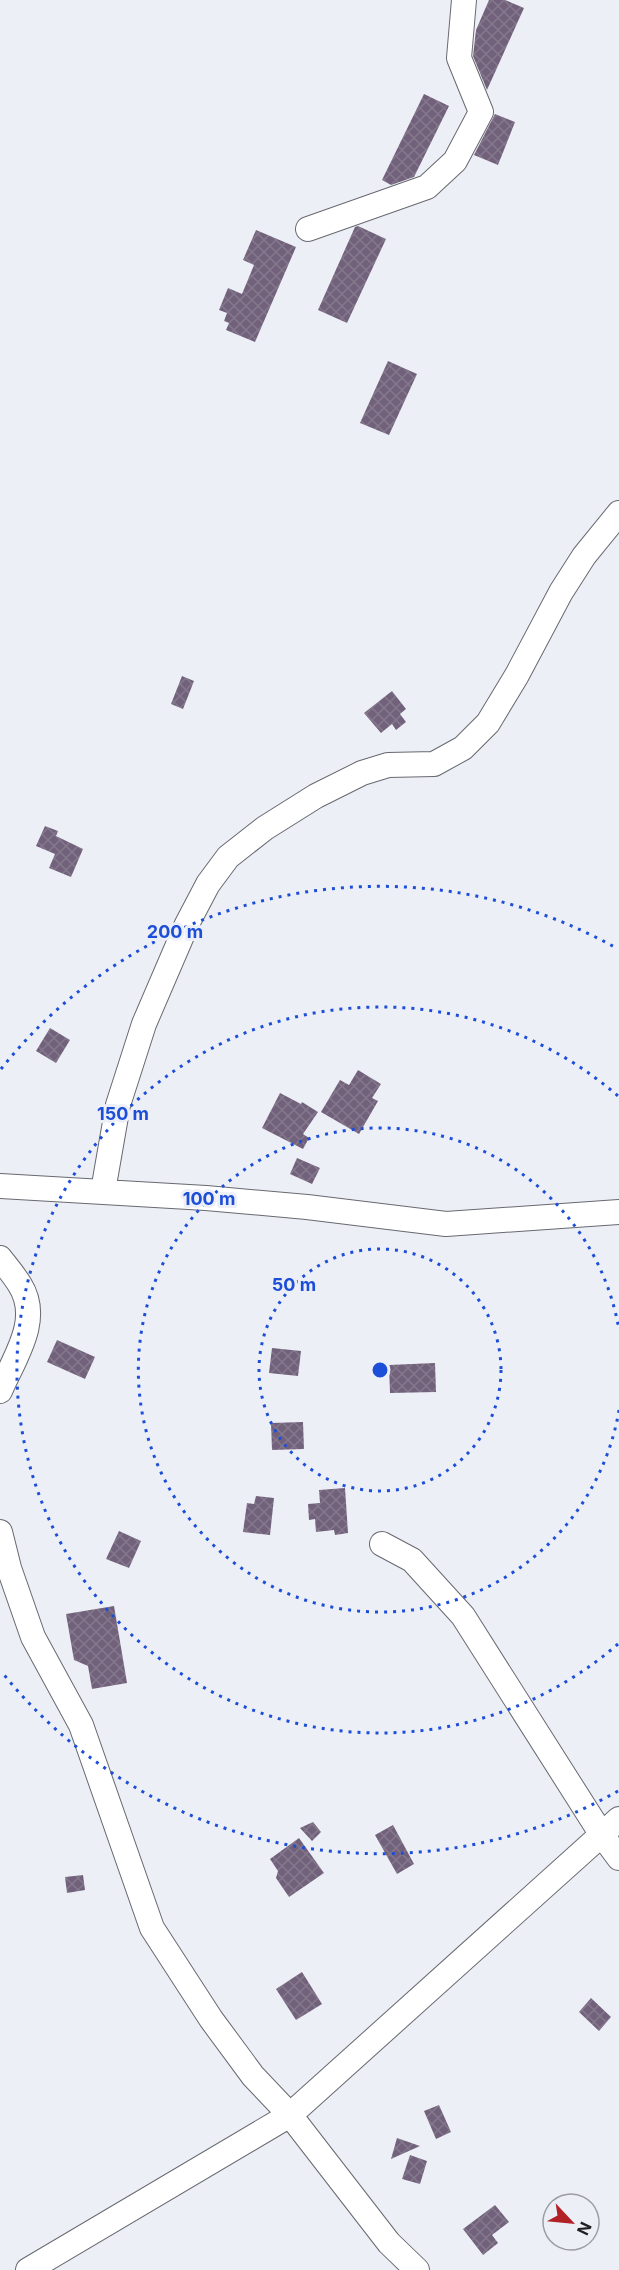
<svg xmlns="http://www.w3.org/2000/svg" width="619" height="2270" font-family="Inter,sans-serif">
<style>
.building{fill:url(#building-cross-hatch)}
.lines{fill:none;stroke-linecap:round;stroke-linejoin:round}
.minor-casing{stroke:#686970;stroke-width:26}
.minor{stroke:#fff;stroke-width:24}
.ring{fill:none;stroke:#1d4ed8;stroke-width:3;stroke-dasharray:3 6}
.centre{fill:#1d4ed8;stroke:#edeff7;stroke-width:3}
.ring-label{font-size:18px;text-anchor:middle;font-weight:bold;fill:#1d4ed8;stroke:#edeff7;stroke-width:6;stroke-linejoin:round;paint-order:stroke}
</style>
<defs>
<pattern id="building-cross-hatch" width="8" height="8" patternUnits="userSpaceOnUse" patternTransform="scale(1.5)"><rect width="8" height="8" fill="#72617b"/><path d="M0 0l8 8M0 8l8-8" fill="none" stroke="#84788c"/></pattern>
</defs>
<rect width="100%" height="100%" fill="#edeff7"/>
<path class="building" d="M489,0H505L524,8L487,90L473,56L476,30Z
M424,94L449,106L414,177L391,185L382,180Z
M495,114L515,122L498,165L474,155Z
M358,226L386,239L347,323L318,310L355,227Z
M256,230L296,247L255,342L226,330L229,323L224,321L227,313L219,310L228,288L242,294L254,265L243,260Z
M388,361L417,374L389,435L360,423Z
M182,676L194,681L183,709L171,704Z
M392,691L406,709L400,714L406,722L396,730L392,724L381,733L364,713Z
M45,826L58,831L56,836L83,849L71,877L49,868L55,854L36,846Z
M50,1028L70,1040L56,1063L36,1051Z
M358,1070L381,1084L372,1098L378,1101L359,1134L321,1112L340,1080L349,1085Z
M280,1093L301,1104L302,1102L318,1112L303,1134L309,1138L303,1149L262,1128Z
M297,1158L320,1168L312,1184L290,1174Z
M57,1340L95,1357L85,1379L47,1362Z
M272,1348L301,1351L298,1376L269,1373Z
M435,1363L436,1392L390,1393L389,1365Z
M303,1422L304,1449L272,1450L271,1423Z
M345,1488L348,1533L335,1535L334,1530L316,1532L315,1519L309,1520L308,1504L320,1503L319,1490Z
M256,1496L274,1498L270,1535L243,1532L247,1503L254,1504Z
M119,1531L141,1541L129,1568L106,1559Z
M114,1606L127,1683L92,1689L88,1666L74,1660L66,1614Z
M313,1822L321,1832L312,1841L300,1828Z
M393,1825L414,1864L397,1874L375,1835Z
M299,1838L324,1873L289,1897L276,1878L278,1871L270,1859Z
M83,1875L85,1890L67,1893L65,1877Z
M302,1972L322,2004L296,2020L276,1989Z
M591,1998L611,2017L599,2031L579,2012Z
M439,2105L451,2132L436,2139L424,2111Z
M397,2138L420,2146L391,2159Z
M410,2155L427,2161L420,2184L402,2179Z
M495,2205L509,2222L492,2235L498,2243L483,2255L463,2229Z"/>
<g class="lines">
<g class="minor-casing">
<path id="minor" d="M308,229L427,187L455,161L481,112L459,58L464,0
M0,1186L206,1198L307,1207L446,1224L619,1212
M103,1191L118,1105L144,1024L187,924L208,884L228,857L265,828L316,796L362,773L388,765L434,764L463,748L488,723L517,675L561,592L584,556L619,513
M0,1258C7,1267 14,1275 20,1285C42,1320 14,1358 0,1391
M0,1532L9,1568L33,1637L81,1725L152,1928L211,2019L253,2076L290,2115L389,2243L417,2270
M382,1544L412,1560L463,1616L602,1835L619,1858
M28,2270L290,2115L619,1819"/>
</g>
<use href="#minor" class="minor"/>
</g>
<g class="ring">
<circle cx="380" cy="1370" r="121"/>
<path d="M619 1410A242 242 0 1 1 619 1330"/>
<path d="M618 1644A363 363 0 1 1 618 1096"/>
<path d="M618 1791A484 484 0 0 1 1 1671M1 1069A484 484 0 0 1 618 949"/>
</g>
<circle cx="380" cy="1370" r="9" class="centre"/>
<g class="ring-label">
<text x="175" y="938">200 m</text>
<text x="123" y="1120">150 m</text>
<text x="209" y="1205">100 m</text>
<text x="294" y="1291">50 m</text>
</g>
<g transform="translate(571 2222) rotate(116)"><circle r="28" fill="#edeff7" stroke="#9b9da3" stroke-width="1.5"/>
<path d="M0-4.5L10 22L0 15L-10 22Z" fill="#b22126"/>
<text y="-9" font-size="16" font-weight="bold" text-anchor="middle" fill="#202124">N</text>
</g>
</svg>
